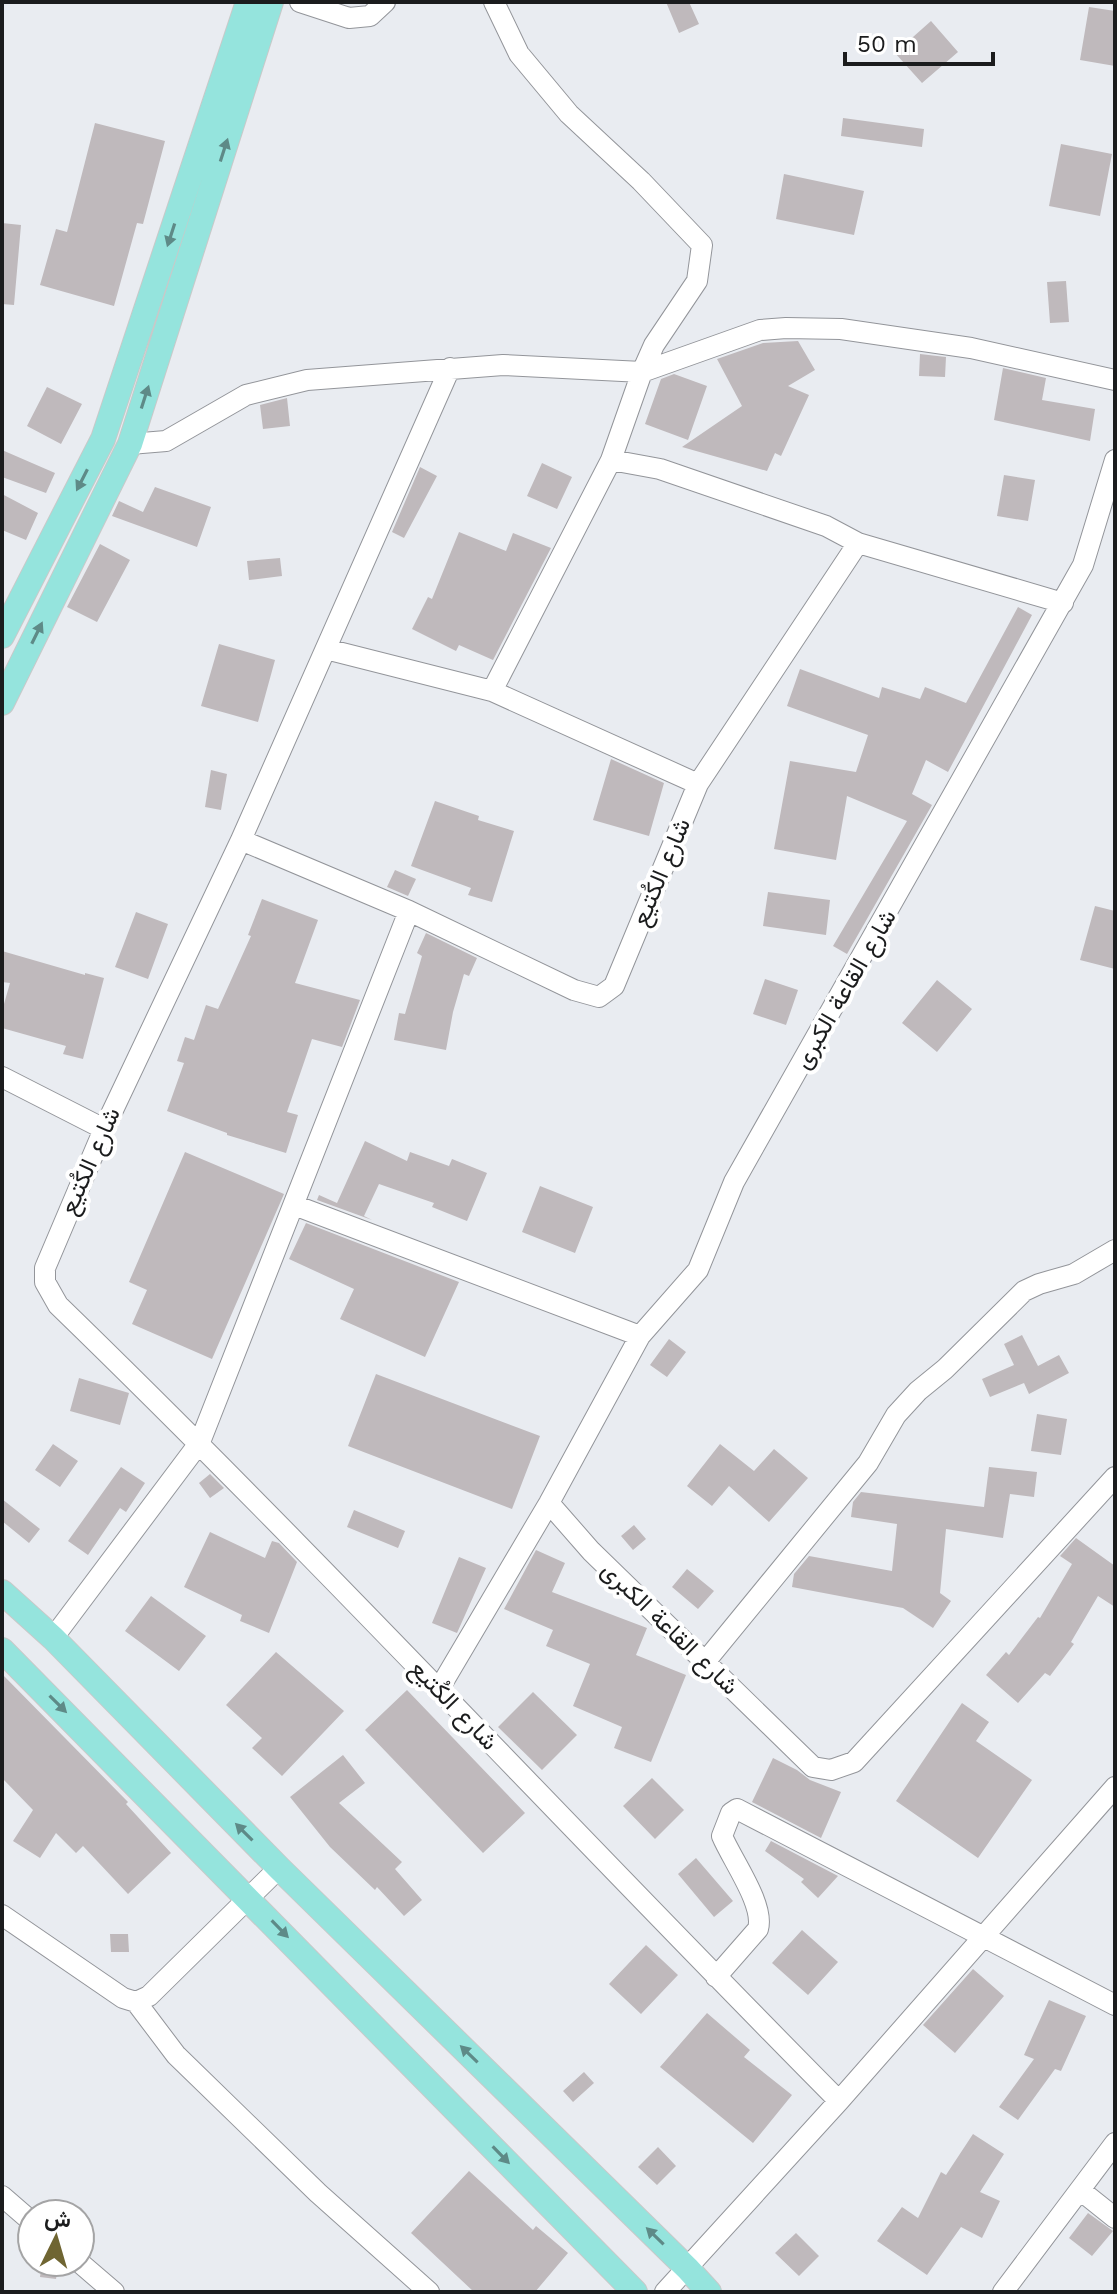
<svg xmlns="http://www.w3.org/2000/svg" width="1117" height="2294" font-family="'Work Sans',Vazirmatn,sans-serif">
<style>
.building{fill:#bfb9bc}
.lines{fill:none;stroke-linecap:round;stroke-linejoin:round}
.minor-casing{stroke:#93959a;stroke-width:22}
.major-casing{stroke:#c8c9c9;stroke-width:26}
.minor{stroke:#fff;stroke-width:20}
.major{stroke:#95e4dd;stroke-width:24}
.oneway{fill:#5e8a87}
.labels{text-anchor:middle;stroke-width:8;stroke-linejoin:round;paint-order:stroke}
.street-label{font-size:24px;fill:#1b1c1d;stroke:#fff}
</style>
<rect width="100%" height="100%" fill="#e9ecf1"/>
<path class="building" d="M666,2H689L699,24L679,33Z
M1089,7L1115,11V66L1080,60Z
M931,21L958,52L922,83L895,53Z
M843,118L924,129L922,147L841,136Z
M95,123L165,141L143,224L137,223L114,306L40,285L56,229L67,232Z
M1061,144L1112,154L1100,216L1049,206Z
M784,174L864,191L854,235L776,219Z
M2,223L21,225L14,305L2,304Z
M1066,281L1069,322L1050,323L1047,282Z
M798,341L815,370L788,386L809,395L781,456L775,453L767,471L682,447L742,406L717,359L763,343Z
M920,354L946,357L945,377L919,376Z
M1003,368L1046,378L1042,400L1095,409L1090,441L994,420Z
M674,374L707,386L688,440L645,424L661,379Z
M47,387L82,404L61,444L27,426Z
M287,398L290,426L263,429L260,405Z
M2,450L55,473L46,493L2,477Z
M542,463L572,477L557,509L527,496Z
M420,467L437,476L404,538L392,532Z
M1004,475L1035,480L1028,521L997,516Z
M155,487L211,507L197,547L112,516L119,501L143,512Z
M2,494L38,513L26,540L2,530Z
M459,532L506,551L513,533L551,548L493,660L459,645L456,651L412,629L428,597L432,599Z
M100,544L130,560L97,622L67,607Z
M280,558L282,576L249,580L247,561Z
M1018,607L1032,615L948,772L926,760L912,794L932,805L847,954L833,946L907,821L847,796L836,860L774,849L790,761L856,772L868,735L787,706L800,669L879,698L882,687L920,699L925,687L966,703Z
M219,644L275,660L258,722L201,706Z
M611,759L664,783L649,836L593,820Z
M211,770L227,774L221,810L205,807Z
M435,801L479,816L478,820L514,831L492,902L468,895L471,888L411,866Z
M395,870L416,879L408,896L387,887Z
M768,892L830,900L826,935L763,926Z
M262,899L318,920L295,983L360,1000L342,1047L312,1039L287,1112L298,1115L286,1153L227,1135V1133L167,1111L184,1063L177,1061L185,1037L194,1040L206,1005L218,1009L251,936L248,935Z
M1095,906L1115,911V969L1080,960Z
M136,912L168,924L148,979L115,967Z
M426,933L477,958L469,976L464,974L453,1012L446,1050L394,1040L399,1013L405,1014L422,956L417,953Z
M2,951L85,975V973L104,978L83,1059L63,1054L66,1046L2,1028V1011L10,983L2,982Z
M765,979L798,990L786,1025L753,1014Z
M937,980L972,1009L937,1052L902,1023Z
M365,1141L407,1161L410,1152L449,1166L452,1159L487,1173L467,1221L432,1207L434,1203L379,1184L364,1216L372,1220L317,1200L319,1195L337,1203Z
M185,1152L284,1194L212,1359L132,1324L147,1290L129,1282Z
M540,1186L593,1207L575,1253L522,1232Z
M306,1223L459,1282L425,1357L340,1319L354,1289L289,1259Z
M1022,1335L1038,1366L1059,1355L1069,1373L1029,1394L1024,1383L990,1397L982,1379L1014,1365L1004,1344Z
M669,1339L686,1352L667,1377L650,1365Z
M376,1374L540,1436L512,1509L348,1446Z
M79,1378L129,1393L120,1425L70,1411Z
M1037,1414L1067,1419L1061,1455L1031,1451Z
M53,1444L78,1461L60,1487L35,1470Z
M720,1444L754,1471L774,1449L808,1478L769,1522L729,1486L712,1506L687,1486Z
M121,1467L145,1483L126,1512L120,1508L88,1555L68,1541Z
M989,1467L1037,1472L1034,1497L1010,1494L1003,1538L946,1529L940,1593L951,1601L933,1628L903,1608L792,1587L794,1574L809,1556L892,1571L897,1524L851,1517L853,1502L861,1492L984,1507Z
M210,1474L224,1488L210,1498L199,1483Z
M2,1499L40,1529L29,1543L2,1521Z
M354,1510L405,1531L398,1548L347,1527Z
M634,1525L646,1539L633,1550L621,1536Z
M210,1532L265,1558L272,1541L279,1543L297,1562L269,1633L240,1621L242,1615L184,1587Z
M1076,1538L1115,1566V1607L1098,1596L1071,1642L1074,1644L1050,1676L1045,1673L1018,1703L986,1675L1006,1652L1009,1655L1038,1617L1040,1618L1072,1564L1060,1556Z
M536,1550L565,1563L552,1592L647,1628L636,1655L686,1675L651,1762L614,1748L622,1727L573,1706L590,1664L546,1646L553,1630L504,1609Z
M459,1557L486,1568L457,1633L432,1623Z
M687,1569L714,1591L698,1609L672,1587Z
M151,1596L206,1636L179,1671L125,1631Z
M276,1652L344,1711L282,1776L252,1748L262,1738L226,1705Z
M2,1674L128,1802L126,1804L171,1853L128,1894L83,1846L76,1853L56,1833L40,1858L13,1841L33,1810L2,1778Z
M407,1690L525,1813L483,1853L365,1730Z
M533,1692L577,1735L542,1770L498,1727Z
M962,1703L989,1722L976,1741L1032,1780L978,1858L896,1801Z
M343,1755L365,1783L339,1803L402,1862L395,1869L422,1900L404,1916L377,1887L375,1890L330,1847L290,1797Z
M773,1758L797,1770L810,1780L841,1792L821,1838L752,1802Z
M652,1778L684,1810L655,1839L623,1806Z
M771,1841L838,1876L818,1898L801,1882L804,1879L765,1851Z
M696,1858L733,1901L714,1917L678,1874Z
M802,1930L838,1962L808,1995L772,1963Z
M110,1934H128L129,1952H111Z
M646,1945L678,1975L641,2014L609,1984Z
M973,1969L1004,1996L955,2053L923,2025Z
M1049,2000L1086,2016L1061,2071L1055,2069L1018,2120L999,2107L1034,2059L1024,2055Z
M707,2013L750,2050L744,2057L792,2095L753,2143L660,2067Z
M584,2072L594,2083L573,2102L563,2091Z
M973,2134L1004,2154L980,2192L1000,2201L982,2238L961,2227L927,2275L877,2241L902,2207L918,2218L941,2172L946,2175Z
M658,2147L676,2166L657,2185L638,2167Z
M469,2171L533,2230L536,2226L568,2253L535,2292H474L411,2233Z
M1088,2213L1113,2231L1092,2256L1069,2238Z
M796,2233L819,2256L799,2276L775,2253Z
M42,2262H59L56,2279L40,2277Z"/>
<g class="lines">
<g class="minor-casing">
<path id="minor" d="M300,2L349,18L370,16L385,2
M130,444L166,441L246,395L307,380L503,365L642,372L760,330L786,328L841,329L971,348L1115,380
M611,460L660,469L826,526L858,543L1063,603
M326,649L492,691L698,784
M492,691L611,460L642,372L654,345L697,281L702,245L641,181L569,114L519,54L494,2
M241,840L450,368
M2,1077L104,1129
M294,1205L640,1336
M549,1503L591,1551L813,1767L831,1770L854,1762L1115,1477
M53,1638L200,1442L409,911
M705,1662L868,1463L896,1415L918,1391L945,1369L1024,1291L1039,1284L1074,1274L1115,1250
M439,1689L549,1503L640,1336L698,1270L734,1182L1083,565L1115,460
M2,1915L123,1998L136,2002L149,1996L279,1868
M716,1977L758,1929C765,1905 732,1860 722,1836L731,1813L737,1809L1115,2005
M136,2002L176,2055L318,2193L429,2292
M839,2101C577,1837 325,1564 58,1305L45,1282V1268L104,1129L241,840L409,911L574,990L599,997L614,986L698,784L858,543
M1080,2190L1115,2218
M2,2196L32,2222
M79,2262L114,2292
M665,2292L839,2101L1115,1787
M1003,2292L1115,2143"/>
</g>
<g class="major-casing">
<path id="major" d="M2,636L103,439L248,2
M2,703L130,444L271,2
M2,1592L53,1638L279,1868L688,2269L709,2292
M2,1650L635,2292"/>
</g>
<use href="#minor" class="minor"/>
<use href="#major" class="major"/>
</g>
<defs><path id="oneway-solid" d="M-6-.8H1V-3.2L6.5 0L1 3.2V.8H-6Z" transform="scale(2)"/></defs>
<g class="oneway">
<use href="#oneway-solid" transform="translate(224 150) rotate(-72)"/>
<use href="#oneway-solid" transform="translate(171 235) rotate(108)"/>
<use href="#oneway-solid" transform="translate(145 397) rotate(-72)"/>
<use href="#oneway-solid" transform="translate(82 480) rotate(117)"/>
<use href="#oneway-solid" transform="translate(37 633) rotate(-64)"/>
<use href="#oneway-solid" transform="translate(58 1704) rotate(45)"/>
<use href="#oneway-solid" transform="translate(244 1832) rotate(-135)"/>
<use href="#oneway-solid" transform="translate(280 1929) rotate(46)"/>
<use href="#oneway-solid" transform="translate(469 2054) rotate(-136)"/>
<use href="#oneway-solid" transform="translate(501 2155) rotate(46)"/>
<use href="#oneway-solid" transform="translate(655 2236) rotate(-136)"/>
</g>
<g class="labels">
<g class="street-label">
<text transform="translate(661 872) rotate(-67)" y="8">شارع الكُتيع</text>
<text transform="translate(845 989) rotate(-60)" y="8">شارع القاعة الكبرى</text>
<text transform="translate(90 1161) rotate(-66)" y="8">شارع الكُتيع</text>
<text transform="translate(670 1628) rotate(44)" y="8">شارع القاعة الكبرى</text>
<text transform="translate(454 1705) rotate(46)" y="8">شارع الكُتيع</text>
</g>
</g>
<rect width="1117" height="2294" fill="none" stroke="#1b1c1d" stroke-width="8"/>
<g transform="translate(56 2238) rotate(5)"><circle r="38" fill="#ffffff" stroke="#a4a4a5" stroke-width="2"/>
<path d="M0-6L14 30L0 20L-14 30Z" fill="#6f6532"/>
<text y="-12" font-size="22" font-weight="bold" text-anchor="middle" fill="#1b1c1d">ش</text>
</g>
<path d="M845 52v12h148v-12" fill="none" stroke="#1b1c1d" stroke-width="4"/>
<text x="857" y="52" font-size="24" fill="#1b1c1d" stroke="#ffffff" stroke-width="6" paint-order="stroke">50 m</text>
</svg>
